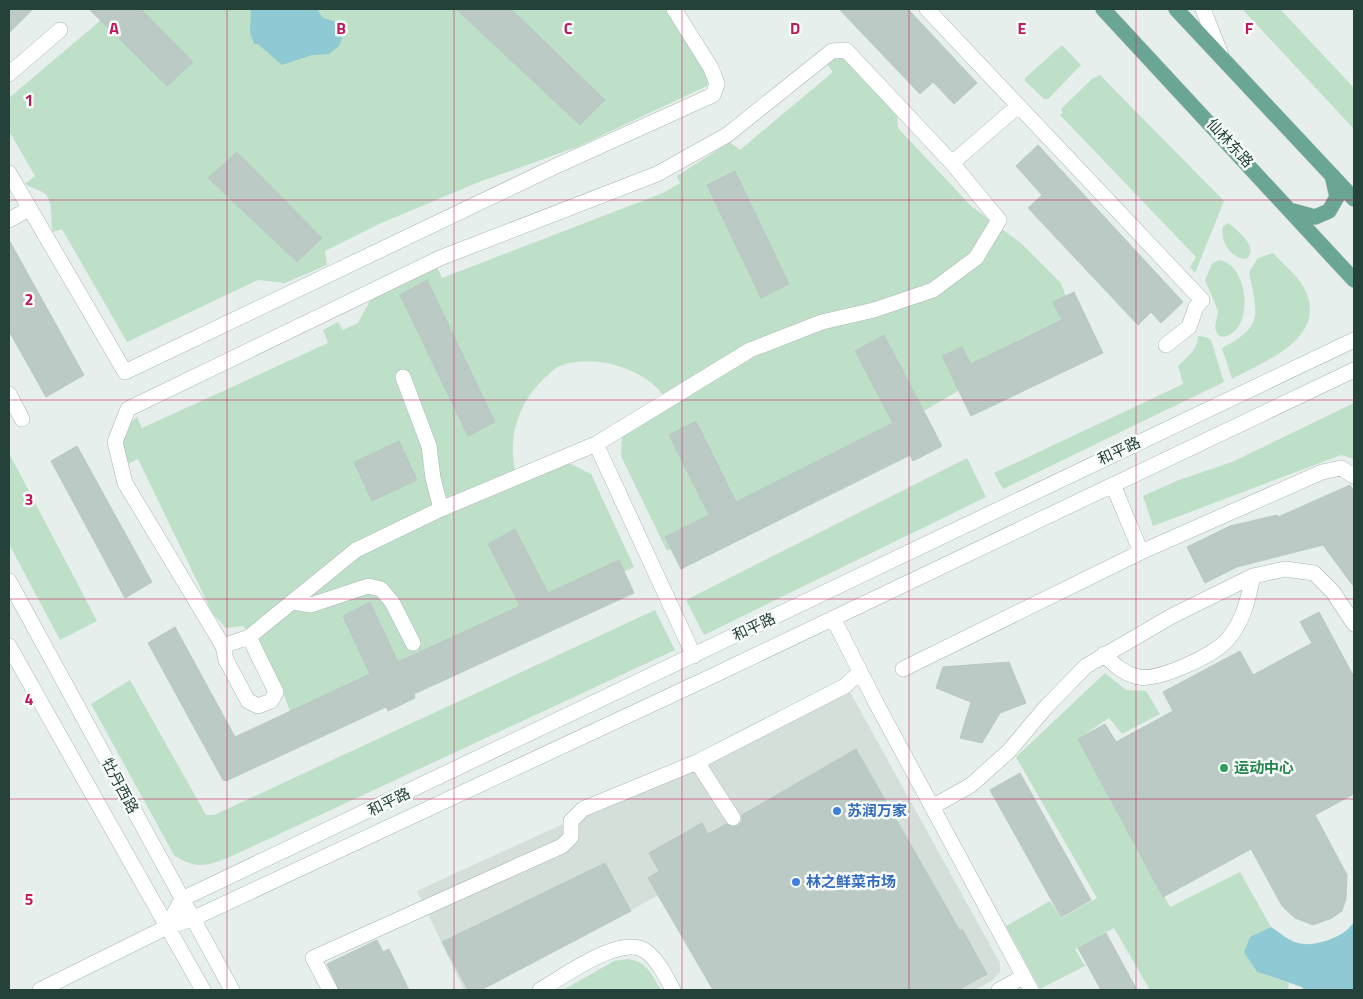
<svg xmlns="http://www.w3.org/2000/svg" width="1363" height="999" font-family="'Titillium Web','Noto Sans SC',sans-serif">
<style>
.built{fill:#d4dfda}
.green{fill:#bfe0c8}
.water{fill:#8ec9d4}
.building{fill:#bbcac4;stroke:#b8c9c2}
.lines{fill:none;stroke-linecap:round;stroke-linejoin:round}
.minor-casing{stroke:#a8b8b2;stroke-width:16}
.major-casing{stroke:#c2cac8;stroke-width:16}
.minor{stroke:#fff;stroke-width:15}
.major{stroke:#6aa596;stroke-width:15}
.grid{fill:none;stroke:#c2185b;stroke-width:1;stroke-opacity:0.55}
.leisure-dot{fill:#2e9e5b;stroke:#f7fbf9;stroke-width:2}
.shop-dot{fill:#3f7fe0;stroke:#f7fbf9;stroke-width:2}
.labels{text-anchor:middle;stroke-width:5;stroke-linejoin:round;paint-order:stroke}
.street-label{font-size:15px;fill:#24423a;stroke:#f7fbf9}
.leisure-label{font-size:15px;font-weight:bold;fill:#27864d;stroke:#f7fbf9;text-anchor:start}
.shop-label{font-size:15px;font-weight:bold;fill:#366cbe;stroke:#f7fbf9;text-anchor:start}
.grid-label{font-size:16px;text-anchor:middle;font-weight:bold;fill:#c2185b;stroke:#f7fbf9;stroke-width:5;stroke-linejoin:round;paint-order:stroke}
</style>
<rect width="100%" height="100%" fill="#e6efeb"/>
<path class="built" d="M850,692L1000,963V972L993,980L975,990H738L678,885L480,990H464L417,891Z"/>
<path class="green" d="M114,9H669L709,78L707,86L577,147L479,182L379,224L325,251L327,265L285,283L258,280L127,342L62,229L53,232C50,221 54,200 44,193C38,189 31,188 25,184L35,176L9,131V98Z
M1242,9H1280L1354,88V129Z
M1062,45L1081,65L1048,99H1044L1025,81V78Z
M835,58L845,59L897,116L898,128L971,206L1022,244L1061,283L1075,323L903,423L667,551L621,456L622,437L669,407C666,401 663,395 659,390C637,366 590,354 560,366C555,368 551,372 548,375C517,401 504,445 519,483L569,463L591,474L634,567L293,721C281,684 270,654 243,626L226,628L213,614L138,459L127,464C122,442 118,433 137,417L142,428L328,343L323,330L338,322L343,330L358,323L373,295L437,267L442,278L663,193L680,183L677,176L730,142L740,150L833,72L826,63Z
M1100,75L1224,201L1195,273L1190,267L1196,257L1060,115L1063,113L1061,109L1093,78Z
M1229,223C1238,232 1260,247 1246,259C1230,258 1220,241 1223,226Z
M1273,253C1284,265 1301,278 1307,294C1324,340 1263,362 1232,379L1222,348C1265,326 1257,314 1249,272L1258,258Z
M1218,260C1248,261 1257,332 1222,337L1218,335L1215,328L1218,311L1205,280L1212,264Z
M1198,336L1206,337L1211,340L1224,382L1003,489L994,473L1183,384L1178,366C1186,358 1198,350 1198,336Z
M1354,403V459L1341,455L1153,526L1143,496L1179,480L1232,462Z
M9,453L97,621L60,640L9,544Z
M967,458L986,497L704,635L686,600Z
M655,610L675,650L232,856C208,866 196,870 174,855L91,704L130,680L206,815H214Z
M1105,673L1126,690L1146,691L1160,714L1122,734L1109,718L1078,739L1170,907L1240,872L1271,927L1250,937L1257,972L1289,983L1288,990H1150L1114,928L1075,949L1085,966L1040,989L1006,926L1050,901L1061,918L1097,898L1016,757Z
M628,959C648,962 651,974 661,990H563L614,961Z"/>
<path class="water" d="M249,9H317L323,18L340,23L343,35L339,46L329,54L312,55L282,65L258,44H254L250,32L251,11Z
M1354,921V990H1304L1302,987L1257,972L1244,952L1250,937L1271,927C1279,932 1289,941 1298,943C1314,948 1348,936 1354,921Z"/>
<path class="building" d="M9,9H33L9,33Z
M89,9H141L193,62L167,86Z
M456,9H511L605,100L580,125Z
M839,9H908L977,83L954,104L933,82L920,94Z
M1038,145L1183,302L1161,323L1151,312L1138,325L1028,208L1042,195L1016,166Z
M237,152L322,238L297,262L208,178Z
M735,171L789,284L761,298L707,185Z
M9,240L84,375L46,397L9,331Z
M427,280L495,422L468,436L400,295Z
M1074,292L1103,353L971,416L942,356L962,347L971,364L1062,320L1053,302Z
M884,335L942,446L913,461L910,455L681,569L665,537L709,515L669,435L696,421L736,502L893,423L855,351Z
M399,441L417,480L372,501L354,462Z
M77,446L152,582L125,598L51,461Z
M1350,485L1354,491V587L1323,545L1237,567L1205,583L1187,547L1230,526L1277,515L1278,517Z
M515,529L548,593L619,560L634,593L414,694L415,698L388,711L386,707L226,781L223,780L148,643L175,627L235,737L370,674L343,616L370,602L398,662L520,606L488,544Z
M1319,612L1354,677V794L1315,815L1347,875L1346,899L1342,911L1332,918L1313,925L1295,918L1282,906L1251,849L1163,897L1078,739L1105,724L1116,742L1173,711L1163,692L1240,651L1253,675L1312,643L1300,622Z
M1009,662L1026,703L1000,713L982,743L960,738L971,702L936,688L943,667Z
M856,749L960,931L962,929L987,974L958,990H713L648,878L659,871L649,853L702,823L708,834L726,824L733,827L738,826L742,822V815Z
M1020,773L1091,900L1061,917L990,790Z
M605,863L631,911L481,990H468L442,942Z
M1106,933L1137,990H1101L1078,948Z
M377,940L383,952L389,949L409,990H339L327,964Z"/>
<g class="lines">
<g class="minor-casing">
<path id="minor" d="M927,9L1202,300L1196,307L1189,327L1166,345
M1203,9L1221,55
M9,74L60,30
M952,163L1018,106
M9,173L125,372L556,166L713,95L717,84L711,68L674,9
M9,220L29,209
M403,377L429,446L433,478L441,509
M9,394L22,419
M596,444L694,656
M1113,485L1141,552
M9,581L232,990
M293,602L311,605L368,586L381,589L392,602L413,643
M833,618L875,701L1031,990
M9,646L203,990
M223,646L249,637L356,550L441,509L596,444L750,350L822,322L874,310L933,290L976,258L999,220L952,163L846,50L832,51L727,135L657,174L440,258L128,409L115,442L125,483L223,646L226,660L248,701L258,706L271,701L276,692L249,637
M1104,654C1114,665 1123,673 1138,677C1159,681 1215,655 1228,639C1244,620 1248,599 1253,576
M903,669L1141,552L1322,472L1341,468L1354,476
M697,762L733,818
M932,807L971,785L1009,751L1046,707L1086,666L1172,616L1253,576L1285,569L1314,573L1333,592L1354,624
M167,927L182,899L1354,340
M40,990L167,927L192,919L706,679L1354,370
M330,990L313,958L562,846L571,837V821L583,809L697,762L845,686L860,672
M540,990C563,977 623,932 647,952C659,962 666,977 673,990
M999,990L1023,977"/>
</g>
<g class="major-casing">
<path id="major" d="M1103,9L1354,280
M1176,9L1354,199
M1293,211L1315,217L1329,211L1337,197L1332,175"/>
</g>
<use href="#minor" class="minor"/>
<use href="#major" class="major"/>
</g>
<path class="grid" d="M227,9V990M454,9V990M682,9V990M909,9V990M1136,9V990M9,200H1354M9,400H1354M9,599H1354M9,799H1354"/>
<circle class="leisure-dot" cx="1224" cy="768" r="5"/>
<g class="shop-dot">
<circle cx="837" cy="811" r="5"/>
<circle cx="796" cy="882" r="5"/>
</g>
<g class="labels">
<g class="street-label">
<text transform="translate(1230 143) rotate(47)" y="5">仙林东路</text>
<text transform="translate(1119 451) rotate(-25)" y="5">和平路</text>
<text transform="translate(754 627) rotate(-25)" y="5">和平路</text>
<text transform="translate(120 786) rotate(62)" y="5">牡丹西路</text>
<text transform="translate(389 802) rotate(-26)" y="5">和平路</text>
</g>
<g class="leisure-label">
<text x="1234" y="773">运动中心</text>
</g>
<g class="shop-label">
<text x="847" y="816">苏润万家</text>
<text x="806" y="887">林之鲜菜市场</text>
</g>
</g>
<g class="grid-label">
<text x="114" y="34">A</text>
<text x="341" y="34">B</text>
<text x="568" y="34">C</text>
<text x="795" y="34">D</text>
<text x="1022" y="34">E</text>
<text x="1249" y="34">F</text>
<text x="29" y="106">1</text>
<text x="29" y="305">2</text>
<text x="29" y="505">3</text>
<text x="29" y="705">4</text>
<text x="29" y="905">5</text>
</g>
<rect width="1363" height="999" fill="none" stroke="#24423a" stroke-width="20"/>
</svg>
